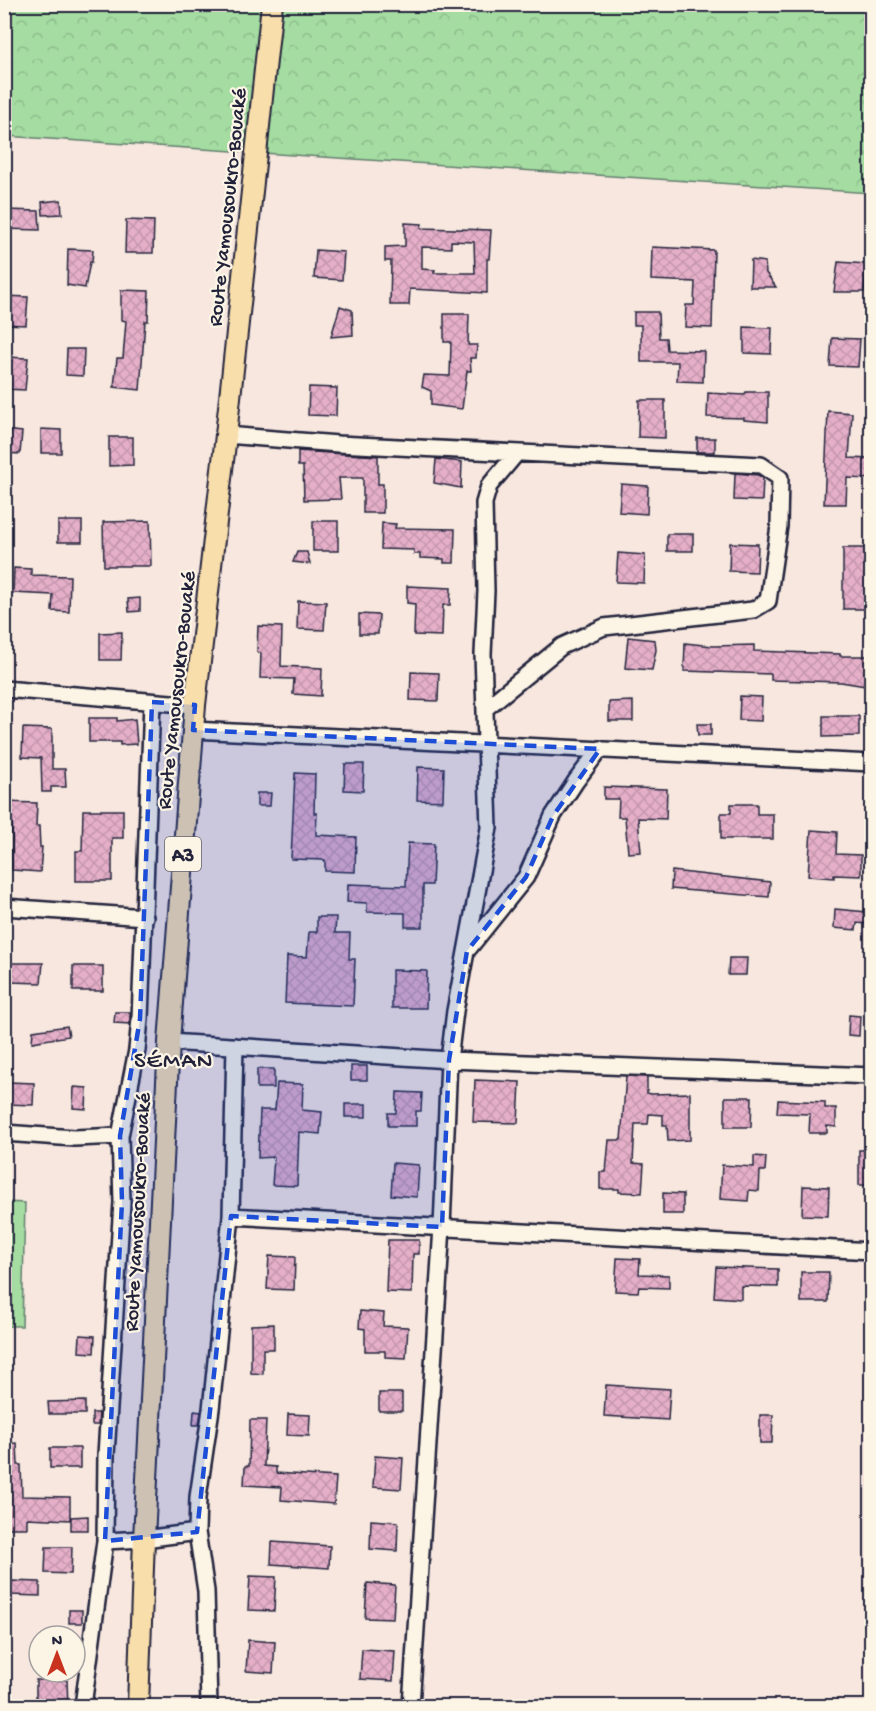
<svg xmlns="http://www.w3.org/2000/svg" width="876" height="1711" font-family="'Gochi Hand',sans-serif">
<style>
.forest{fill:url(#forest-crowns);stroke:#637f6e;stroke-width:1.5}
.pitch{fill:#a4dca1;stroke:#637f6e;stroke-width:1.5}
.building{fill:url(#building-cross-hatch);stroke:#22223b;stroke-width:1.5;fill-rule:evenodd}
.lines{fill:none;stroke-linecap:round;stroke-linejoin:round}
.minor-casing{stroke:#22223b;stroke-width:20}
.major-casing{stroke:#22223b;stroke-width:24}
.minor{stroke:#fcf5e5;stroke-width:15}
.major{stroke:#f8deab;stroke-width:20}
.marked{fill:#1d4ed8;fill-opacity:0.2;stroke:#1d4ed8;stroke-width:4.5;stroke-dasharray:12 8;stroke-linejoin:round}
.labels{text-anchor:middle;stroke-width:4.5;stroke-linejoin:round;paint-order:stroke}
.shield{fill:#fcf5e5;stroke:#63616e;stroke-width:1.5}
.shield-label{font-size:20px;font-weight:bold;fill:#22223b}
.street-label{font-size:21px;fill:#22223b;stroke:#fcf5e5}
.quarter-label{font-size:24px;letter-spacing:1.5px;fill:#22223b;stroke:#fcf5e5}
</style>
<defs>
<pattern id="forest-crowns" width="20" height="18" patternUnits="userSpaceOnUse" patternTransform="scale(1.5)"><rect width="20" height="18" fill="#a4dca1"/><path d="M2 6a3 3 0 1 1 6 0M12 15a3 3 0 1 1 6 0" fill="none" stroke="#8dbc8c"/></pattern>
<pattern id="building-cross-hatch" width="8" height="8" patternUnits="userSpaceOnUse" patternTransform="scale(1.5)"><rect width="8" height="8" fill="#e5afc8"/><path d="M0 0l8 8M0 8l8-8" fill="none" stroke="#c496ad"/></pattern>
</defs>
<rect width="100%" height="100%" fill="#f7e7df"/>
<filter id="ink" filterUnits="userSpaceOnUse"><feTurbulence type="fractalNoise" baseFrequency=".0167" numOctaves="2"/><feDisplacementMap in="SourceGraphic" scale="12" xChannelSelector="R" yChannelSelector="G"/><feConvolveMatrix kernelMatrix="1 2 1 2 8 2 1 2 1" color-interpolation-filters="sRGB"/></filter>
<g filter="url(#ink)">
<path class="forest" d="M4,5H871V193L5,136Z"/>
<path class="pitch" d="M5,1202L25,1203L22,1326H5Z"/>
<path class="building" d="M61,200L62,214L43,215L42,202Z
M5,210L39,211L40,230L5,229Z
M126,220L154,221L153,253H125Z
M405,223L422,224L421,228L491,230L489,259H487V293L410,289L409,305H390L391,261H385V247L405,246ZM451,241L474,242L475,273H434L435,270L422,269V247L451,248Z
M652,247L714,250L712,328L685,327L686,305H694L695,282L651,280Z
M68,249L93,250L92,262H90L85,288L67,285Z
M316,250L344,252L342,280L314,278Z
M751,260L765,262L766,273L776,287H750Z
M838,262L866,264L864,292H834Z
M121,290L149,291L148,321H145L140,390L114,387L117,358H123L126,321L121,320Z
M4,296L28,297L26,325L4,324Z
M340,306L352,310L353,335L331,337Z
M634,312H658L659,338H666L667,350L704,351L703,382L677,381L678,362H641V325H634Z
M444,314H469L468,345H477L476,358H470L471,371H467L462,409L431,405V391L422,387L424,375L450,376L451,342H444Z
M744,327L772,328L771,354L744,353Z
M832,338L860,339L858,367L830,366Z
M67,349H84L83,376L66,375Z
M4,357L28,358L25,390L4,389Z
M309,387L337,388L336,416L308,415Z
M746,392H768V422L744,420V418L707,417L708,393L744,395Z
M639,400H665V438L638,437Z
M828,411L852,413L849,458L872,459V479L847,478L846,504H824Z
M41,429L61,430V453H41Z
M4,430L22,432L20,454L4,453Z
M109,437H133V465L109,466Z
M697,438H715V452H697Z
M298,451L378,456V484H383V513H363V478H339L341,499L304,500L303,466H298Z
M436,459L462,462L461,488L434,483Z
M735,473L758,475L763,478L762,501L734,500Z
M621,484L648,486L647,514L619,512Z
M58,521H82V542H58Z
M150,521L151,566H104L103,522Z
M313,521H338V551H313Z
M382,523L396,524L395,528L455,529L454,563H444V559L420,558V554H414V550L381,549Z
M667,534H693V551H667Z
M730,543L758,544L757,572L729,571Z
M843,548H872V609H843Z
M297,552H307L310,564L293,562Z
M618,553L645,555L644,583L616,582Z
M14,568L31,569V575L70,576L69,612L52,611L53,595L13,593Z
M407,586L451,588L450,605H443L442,636L414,635L415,604L407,603Z
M140,598V611L129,612L128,599Z
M298,601L326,602L324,630L297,629Z
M359,614L379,615L378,634H359Z
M258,626L282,627L281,666L322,668L321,696L293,694L294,679L260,678L261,653L257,652Z
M122,632L121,660H100V633Z
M628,637L655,640L656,650L652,670L625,668Z
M685,643L713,646L754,645V651L840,654V656H872V687L841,682L771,680V674L684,671Z
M411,672L439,673L438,701L410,700Z
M740,696L762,697L761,721L739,720Z
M633,701V721H609V702Z
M823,716H859V736L823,737Z
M89,718H117V721L135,719L137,744L120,745V742H89Z
M697,724H711V735H698Z
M23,728L52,729V769H65L66,787H51V792H42L41,758L22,757Z
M345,764H364L363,791L344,790Z
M418,767L444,768L443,801L417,800Z
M295,773L315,774L314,813H317L316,835L356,837L355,872L325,871V860L291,859Z
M604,787L667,789L666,819L638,818L641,852L628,853L625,817H618L619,799H604Z
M257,793H271L270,806H257Z
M4,802L37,803L36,826H39L40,847H42L40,872L12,870V821H4Z
M731,804H757V814H773V839H721V813H731Z
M83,810H123V838H112V881H76V851H82Z
M811,830L837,832L836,854L861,855V876L834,875V878L808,876Z
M408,843L434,844L432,885H423V927H405V913L367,912V903L347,902L348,884L406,886Z
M672,871L770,882L769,897L671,889Z
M835,909L867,912V924L857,923L856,930L834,928Z
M317,917H336L335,933H350L349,959H355L353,1006L285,1003L287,956L307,957L309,932H317Z
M729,958H747L746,975H728Z
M11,963H43L41,983L10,982Z
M73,966H103V991H73Z
M392,970L427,971L426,1008H392Z
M115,1012H130V1024L114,1023Z
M849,1015L860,1016L859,1036L848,1035Z
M67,1026L69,1036L32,1042L33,1031Z
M351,1066H367V1080H351Z
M257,1069H274V1088H257Z
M626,1076L647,1077V1093L651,1094L690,1093V1140L668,1141L667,1125H663V1115L649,1114L648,1124H635L633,1163L644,1164L642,1193L619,1192V1189H600V1172H606L609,1140H621Z
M475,1080L520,1082L518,1123L473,1122Z
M8,1082L34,1083L33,1105L7,1104Z
M277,1083L303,1084L302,1110L322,1112L320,1134L299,1132L297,1186L272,1185L274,1157L258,1158L260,1110H275Z
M74,1087L87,1088L86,1109L73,1108Z
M397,1092L422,1093L421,1111H416V1126H388V1113H396Z
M725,1097H752L751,1127H725Z
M778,1100L825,1102V1108H836V1127L827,1126V1133H809L810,1114L777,1113Z
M345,1104H366V1117H345Z
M859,1150H872V1185H859Z
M754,1156L766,1157L765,1171H760L759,1191L749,1190L748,1201L720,1199L722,1165L754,1167Z
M393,1163L419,1165L417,1197L391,1195Z
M803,1186L829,1187L828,1216L802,1215Z
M663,1193L683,1194V1214H663Z
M388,1240H419V1254H413L412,1293L386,1292Z
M269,1256L295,1257L294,1290L267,1289Z
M617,1258L640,1259L639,1274L669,1275V1288L639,1287L638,1292L615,1291Z
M716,1267L778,1269V1287L741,1286V1299L714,1297Z
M801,1272H829L828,1302H801Z
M360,1311L384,1313L383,1326L408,1327L406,1358L385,1357V1351H365V1329L359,1328Z
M274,1324V1349H263V1374L251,1373V1325Z
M80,1335L95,1336L94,1353L79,1352Z
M606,1385L670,1389L668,1420L604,1416Z
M379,1393H402V1411H379Z
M85,1401V1414H49L48,1402Z
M194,1411L201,1412L199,1425H193Z
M92,1413H99L98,1425H92Z
M288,1414L310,1415L309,1436L287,1435Z
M760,1415H773L772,1443H760Z
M250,1420H266L264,1466L276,1467V1473L336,1477L334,1504L281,1500L282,1487L244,1485L245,1466H249Z
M17,1443L18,1465H21L22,1496L70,1497V1520L27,1518V1528H4V1444Z
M50,1448H80V1468H50Z
M375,1456L403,1458L401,1489L373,1487Z
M88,1516V1530H71V1517Z
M371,1520L398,1522L397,1551L370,1549Z
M272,1542L330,1546L329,1568L271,1564Z
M46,1547H72L71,1574L45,1573Z
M250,1576L276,1577L274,1611L248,1610Z
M10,1581L40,1582V1596L9,1595Z
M367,1583L395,1585L393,1619L365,1618Z
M69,1610H82V1623H69Z
M248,1640L275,1642L273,1673L246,1671Z
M362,1649L395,1651L393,1681L360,1679Z
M36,1680H67L68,1707H36Z"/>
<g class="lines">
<g class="minor-casing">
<path id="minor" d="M226,435L338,444L761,465L780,478L779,526L768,601L753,610L604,627L562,646L486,708
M4,689L195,705
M193,730L872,763
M4,907L145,917
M469,948L526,877L553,816L576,781L600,749
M169,1042L449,1060L872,1076
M4,1133L74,1138L120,1136
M231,1216L872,1251
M105,1541L144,1539L197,1532
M83,1706L105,1541L106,1455L122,1202L120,1136L137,1050L140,1019L152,702
M209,1706L206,1591L197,1532L198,1497L211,1409L231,1216L235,1046
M411,1706L442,1227L449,1060L455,1011L489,828L483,654L486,591L484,503L489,486L516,454"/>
</g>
<g class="major-casing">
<path id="major" d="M138,1706L144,1539L169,1042L195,705L226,435L272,4"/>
</g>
<use href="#minor" class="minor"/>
<use href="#major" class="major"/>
</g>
</g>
<path class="marked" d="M152,702L195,705L193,730L600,749L553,816L526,877L467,951L449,1060L442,1227L231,1216L197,1532L105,1541L122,1202L120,1136L140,1019Z"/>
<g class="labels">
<rect class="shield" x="165" y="837" width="36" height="34" rx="4.5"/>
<g class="shield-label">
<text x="183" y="861">A3</text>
</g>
<g class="street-label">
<text transform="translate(226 207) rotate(-84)" y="7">Route Yamousoukro-Bouaké</text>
<text transform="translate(175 690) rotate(-84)" y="7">Route Yamousoukro-Bouaké</text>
<text transform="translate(136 1212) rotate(-87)" y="7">Route Yamousoukro-Bouaké</text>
</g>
<g class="quarter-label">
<text x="174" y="1067">SÉMAN</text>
</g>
</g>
<rect width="876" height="1711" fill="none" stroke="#fcf5e5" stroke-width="24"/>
<rect x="12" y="12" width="852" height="1687" fill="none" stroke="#22223b" stroke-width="2" filter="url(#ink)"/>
<g transform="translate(57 1654)"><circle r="28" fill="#fcf5e5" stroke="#a5a1a1" stroke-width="1.5"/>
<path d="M0-4.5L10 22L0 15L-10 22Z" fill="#c8321e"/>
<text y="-9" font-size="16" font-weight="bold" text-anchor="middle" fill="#22223b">N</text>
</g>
</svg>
